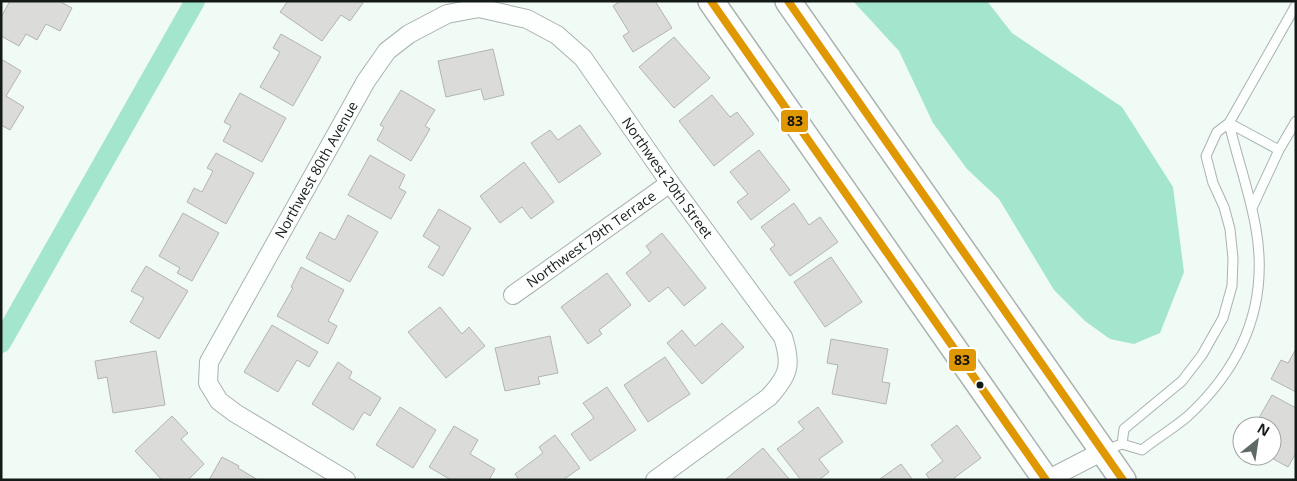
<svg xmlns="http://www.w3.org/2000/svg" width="1297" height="481" font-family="'Open Sans',sans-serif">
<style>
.water{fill:#a3e5cd}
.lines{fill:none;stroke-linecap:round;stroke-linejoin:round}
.canal{stroke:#a3e5cd;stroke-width:20}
.building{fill:#dbdcd9;stroke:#b3b4b1}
.lane-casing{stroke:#aab2ae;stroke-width:11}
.street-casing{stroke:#aab2ae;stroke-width:20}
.secondary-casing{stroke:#aab2ae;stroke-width:28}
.lane{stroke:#fdfefe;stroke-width:9}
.street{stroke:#fdfefe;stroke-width:18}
.secondary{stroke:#fdfefe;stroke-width:25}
.bus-1-casing{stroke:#fff;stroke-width:11}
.bus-1{stroke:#e09802;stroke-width:8}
.bus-dot{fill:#141a17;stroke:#fff;stroke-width:2}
.labels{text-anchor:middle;stroke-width:4.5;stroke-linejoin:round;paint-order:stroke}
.street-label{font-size:14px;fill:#141a17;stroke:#fff}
.line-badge{stroke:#fff;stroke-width:2}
.pale-badge-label{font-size:14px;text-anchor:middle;font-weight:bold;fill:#111}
</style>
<rect width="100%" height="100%" fill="#f1fbf6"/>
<path class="water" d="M853,1H987L1012,33L1122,107L1173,187L1184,272L1160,333L1134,344L1110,339L1085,321L1054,290L999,199L967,169L933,123L899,51Z"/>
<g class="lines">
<path class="canal" d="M1,343L195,1"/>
</g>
<path class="building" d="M10,1H59L72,8L60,31L46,24L37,40L26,34L19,46L1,36V17Z
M288,1H362L363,3L350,21L341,15L322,41L280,12Z
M620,1H655L672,28L633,52L623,36L629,32L613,6Z
M281,34L321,57L293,106L260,87L280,52L273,48Z
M674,37L710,78L674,108L639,67Z
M493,49L504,95L484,100L481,89L446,97L438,61Z
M1,59L21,71L6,96L24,107L10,130L1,125Z
M401,90L435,110L425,126L430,129L411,161L377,140L384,127L380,125Z
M240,93L286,118L262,162L223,141L231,126L224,122Z
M712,95L730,117L737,112L754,134L714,166L679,121Z
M580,125L601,154L559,183L531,143L550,130L558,140Z
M759,150L790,190L751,220L737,202L748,194L730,172Z
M216,153L254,173L226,224L187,202L194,188L202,192L213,171L207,168Z
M370,155L405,175L399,188L406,192L391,219L348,195Z
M524,162L554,202L531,219L522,207L500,223L480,196Z
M794,203L809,225L820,217L838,242L790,276L770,249L775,245L761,227Z
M439,209L471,228L443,276L428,267L440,247L423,236Z
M183,213L219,233L192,281L177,273L180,268L159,256Z
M348,215L378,232L350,282L306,258L320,232L335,240Z
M662,233L706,288L684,306L668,287L649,302L626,273L651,253L646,246Z
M831,257L862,302L825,327L794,282Z
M146,266L188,291L159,339L130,322L144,298L131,291Z
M301,267L344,290L328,321L337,326L328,344L277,316L293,288L291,287Z
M607,273L631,305L599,330L602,334L588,344L561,307Z
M440,307L462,334L469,327L485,346L446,378L408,332Z
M722,323L744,347L702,384L667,343L682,330L695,346Z
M272,325L318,352L309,367L297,360L278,392L244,372Z
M550,336L558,373L538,377L540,384L505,391L495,348Z
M831,339L888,349L882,382L890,383L886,404L832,394L838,365L827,363Z
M1296,349V392L1271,379L1281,360L1288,363Z
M156,351L165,405L113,413L107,377L98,379L95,361Z
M665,357L690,394L648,422L624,385Z
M338,362L352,372L349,378L381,398L370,416L364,412L353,430L312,404Z
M607,387L636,430L590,461L571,434L594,418L583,403Z
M1272,395L1296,408V453L1288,467L1268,456H1272V426H1246L1249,419L1256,423Z
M400,407L436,430L413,468L376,445Z
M818,407L843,442L819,459L829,472L819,480H801L777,449L804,429L798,422Z
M172,416L188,433L181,439L204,464L188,480H162L135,451Z
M957,425L981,458L954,478L955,480H930L926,474L943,461L931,445Z
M454,426L478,440L470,454L495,469L489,480H451L429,467Z
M555,435L580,468L563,480H519L515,474L543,453L539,447Z
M763,448L790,480H725Z
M222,457L239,466L238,468L258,480H209Z
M901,464L913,480L880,479Z"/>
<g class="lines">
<g class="lane-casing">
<path id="lane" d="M1296,5L1229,123L1279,150L1296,121
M1252,208L1279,150
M1105,450L1122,444L1142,450C1157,438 1174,428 1188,416C1243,365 1269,304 1256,229C1250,193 1237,158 1229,123L1217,132L1206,156L1213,183L1224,207L1230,229L1233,258L1232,286L1223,318L1202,355L1182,381L1124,429L1122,444"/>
</g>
<g class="street-casing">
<g id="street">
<path id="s1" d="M513,295L670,183"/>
<path id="s2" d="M346,480L235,413L219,401L208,383L209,362L366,81L387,51L409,34L447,14L479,8L527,19L557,35L583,58L670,183L783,337C792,365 789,375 769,397L655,480"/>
<path d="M1047,480L1103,451"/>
</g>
</g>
<g class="secondary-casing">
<path id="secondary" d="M711,1L1046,480
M788,1L1123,480"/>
</g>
<use href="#lane" class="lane"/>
<use href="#street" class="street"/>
<use href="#secondary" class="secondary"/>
<g class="bus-1-casing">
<path id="bus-1" d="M711,1L1046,480
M788,1L1123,480"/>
</g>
<use href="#bus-1" class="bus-1"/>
</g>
<circle class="bus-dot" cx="980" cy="385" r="4.5"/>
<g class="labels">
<g class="street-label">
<text dy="5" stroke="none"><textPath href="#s2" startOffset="412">Northwest 80th Avenue</textPath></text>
<text dy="5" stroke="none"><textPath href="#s2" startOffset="918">Northwest 20th Street</textPath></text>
<text dy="5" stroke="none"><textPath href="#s1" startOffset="96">Northwest 79th Terrace</textPath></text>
</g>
</g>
<g class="line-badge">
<rect x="780" y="109" width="29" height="24" rx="5" fill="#e09802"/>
<rect x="948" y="348" width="29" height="24" rx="5" fill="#e09802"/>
</g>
<g class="pale-badge-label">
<text x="795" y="126">83</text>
<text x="962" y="365">83</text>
</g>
<rect width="1297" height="481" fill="none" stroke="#141a17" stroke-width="5"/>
<g transform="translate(1257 441) rotate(30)"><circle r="24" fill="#ffffff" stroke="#a1a3a2"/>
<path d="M0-4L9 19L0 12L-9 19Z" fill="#616965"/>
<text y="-8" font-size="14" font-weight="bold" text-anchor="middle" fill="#141a17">N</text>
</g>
</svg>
